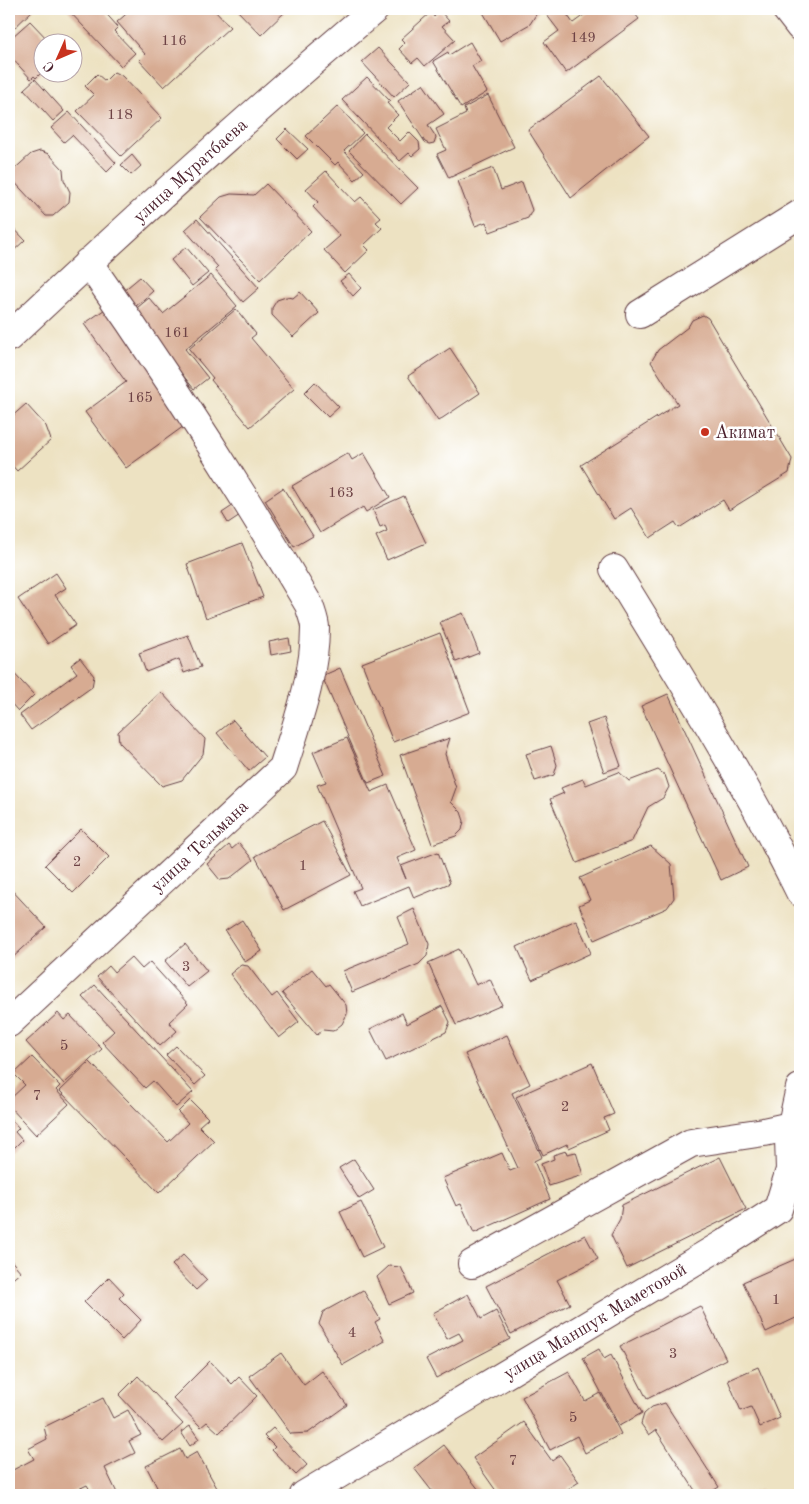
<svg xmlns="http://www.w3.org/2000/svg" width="809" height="1504" font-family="'Old Standard TT',serif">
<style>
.building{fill:#d7ab92}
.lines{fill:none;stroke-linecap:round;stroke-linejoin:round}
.minor-casing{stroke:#623c42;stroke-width:30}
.minor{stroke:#fff;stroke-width:28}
.poi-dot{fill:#c8321e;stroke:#fff;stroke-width:2}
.labels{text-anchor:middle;stroke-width:5;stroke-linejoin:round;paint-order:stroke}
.number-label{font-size:15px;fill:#6d4245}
.street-label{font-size:18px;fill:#4a1f2b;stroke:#fff}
.poi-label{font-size:18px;fill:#4a1f2b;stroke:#fff;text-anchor:start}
</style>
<rect width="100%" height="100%" fill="#fff"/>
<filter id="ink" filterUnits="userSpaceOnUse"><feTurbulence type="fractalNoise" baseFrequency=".02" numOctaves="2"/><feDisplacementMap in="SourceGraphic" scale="10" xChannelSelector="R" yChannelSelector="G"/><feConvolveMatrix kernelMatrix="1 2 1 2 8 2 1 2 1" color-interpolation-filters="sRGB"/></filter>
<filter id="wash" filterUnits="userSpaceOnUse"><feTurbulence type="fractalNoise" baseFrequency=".0096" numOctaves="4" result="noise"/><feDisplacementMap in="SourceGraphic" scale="20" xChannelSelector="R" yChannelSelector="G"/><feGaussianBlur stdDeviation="1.12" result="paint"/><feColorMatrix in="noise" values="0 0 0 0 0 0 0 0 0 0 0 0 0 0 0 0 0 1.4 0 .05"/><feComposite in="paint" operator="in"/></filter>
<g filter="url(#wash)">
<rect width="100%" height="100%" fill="#ede2c2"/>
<g id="blocks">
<path class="building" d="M9,9H34L9,33Z
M67,9H102L118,27L114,31L135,53L121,66Z
M132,9H213L230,27L164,87L139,60L145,54L117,22Z
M236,9H288L261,35Z
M481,9H538L537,13L530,24L500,41Z
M544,9H563L573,23L592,9H631L639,19L566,73L544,42L559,31L543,10Z
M440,11L449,21L442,26L455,40L425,66L418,58L412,63L399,49L405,43L401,39L431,12L434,17Z
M30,21L50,42H42V61L41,62L42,72L36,78L34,76L31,79L9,55V37L10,35L12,37Z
M470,42L481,61L472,66L487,92L461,108L433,61L448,52L449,55Z
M378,48L410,82L394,97L362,62Z
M114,72L122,76L162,118L121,156L77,111L94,95L85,86L97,74L105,81Z
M601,76L649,136L571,198L528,130Z
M367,77L390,101L387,103L398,115L386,127L400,141L409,132L419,142L420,149L412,156L409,153L400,161L342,100Z
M35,79L64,111L53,121L24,89Z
M423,84L444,114L428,125L436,137L434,143L429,144L425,142L398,101Z
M488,95L514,147L449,178L437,154L446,150L436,129L466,114L464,108Z
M338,106L363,133L344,151L364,172L355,180L338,162L335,165L306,136Z
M69,112L116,163L107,172L72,135L64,142L51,128Z
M287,129L308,149L297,159L277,139Z
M365,134L418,188L401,204L349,151Z
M40,151L49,154L63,169L64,180L70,192L69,202L53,216H46L9,176V174L31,154Z
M132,155L141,166L131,175L121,165Z
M493,168L501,190L522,182L532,210L528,218L490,232L486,222L475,226L458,181Z
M326,171L355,202L361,197L381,218L376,222L382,228L364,245L369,250L345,273L324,250L340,236L313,207L318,202L306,189Z
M266,184L311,231L260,280L200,217L221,197L231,194L254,195Z
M197,219L259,288L243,302L215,270L218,267L185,230Z
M9,223L25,240L9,255Z
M186,247L208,273L192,286L171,260Z
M349,274L361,288L353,296L340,281Z
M211,275L237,306L185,349L208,378L194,389L132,312L149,298L163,314Z
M140,277L153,291L135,307L122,292Z
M300,292L319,313L293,337L272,315V308L277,300L286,297L293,298Z
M108,307L191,421L126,468L85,412L126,382L84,324Z
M236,309L256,334L251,338L294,389L250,427L211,380L213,378L189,349Z
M703,315L708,318L792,459L789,473L729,510L723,500L679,528L675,522L650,538L631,508L614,519L581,465L678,404L651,362L658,350L688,327L692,320Z
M450,348L480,393L438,421L408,376Z
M315,382L339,407L328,417L304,393Z
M26,404L46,426L51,440L17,471L9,462V419Z
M348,453L352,460L364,453L390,497L366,512L363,507L320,533L292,486Z
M283,488L313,536L294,547L265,500Z
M404,496L426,543L387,560L376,536L387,531L385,525L380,527L373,510Z
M234,505L240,515L228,523L222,513Z
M242,543L263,597L206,618L187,564Z
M56,573L66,588L55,595L76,625L48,644L18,599Z
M463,613L479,653L456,662L440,622Z
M440,633L470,712L393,742L362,663Z
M188,635L201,667L184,673L179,659L146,672L139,653Z
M289,638L291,651L271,655L269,642Z
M80,658L94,676L92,687L31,730L20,715L77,673L71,665Z
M9,668L34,695L18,711L9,701Z
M340,668L386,776L368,783L322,676Z
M161,692L205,739L203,754L182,780L162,786L119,742L118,732Z
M668,694L748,867L721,880L641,706Z
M604,718L621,766L604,772L587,724Z
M233,720L265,757L249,771L217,733Z
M347,738L371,792L388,785L416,850L397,858L406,879L401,866L438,852L450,883L414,898L409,886L360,906L353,891L361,888L317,785L326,782L313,752Z
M450,738L445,754L456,788L451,802L461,812L464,821L462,830L456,836L432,844L400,755Z
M551,746L557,765L554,775L535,781L526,754Z
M658,770L665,775L669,787L663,798L648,807L632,841L577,863L550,799L564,793L561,788L583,779L586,785L619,772L629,781Z
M322,821L351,875L284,910L255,856Z
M81,829L109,857L73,893L45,865Z
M239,843L253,860L229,879L220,880L207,864L229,845L232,849Z
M651,846L671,864L674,898L667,908L594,940L579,905L590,900L580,878Z
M9,887L46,927L9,961Z
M414,909L429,944L427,956L419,964L352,992L343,971L409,944L398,917Z
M242,920L262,951L245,962L225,931Z
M576,920L591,953L532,980L517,947Z
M185,944L207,971L187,987L165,961Z
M459,949L476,985L490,979L502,1005L456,1025L428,963Z
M131,957L142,969L150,962L188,1004L169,1022L177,1031L160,1046L97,977L109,966L114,972Z
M241,965L248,966L272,997L277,993L299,1022L279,1038L230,974Z
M312,969L326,986L329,984L346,1005L347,1014L342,1024L333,1031L323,1030L317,1035L282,993Z
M95,985L193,1092L176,1107L153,1081L145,1088L102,1042L114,1031L82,997Z
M442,1006L450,1022L446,1032L386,1061L370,1029L402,1013L407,1024Z
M58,1013L64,1020L70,1015L102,1049L64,1084L26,1042Z
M507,1035L530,1084L512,1093L542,1157L534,1161L550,1199L474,1233L461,1204L456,1206L443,1178L502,1153L510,1171L518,1168L465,1054Z
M176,1046L205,1076L195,1085L166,1055Z
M32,1057L60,1086L56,1090L69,1104L36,1135L9,1106V1100L25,1085L14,1074Z
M90,1062L168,1142L188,1123L178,1112L190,1100L208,1118L199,1126L214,1141L159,1193L60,1091Z
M592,1063L614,1114L604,1118L609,1130L569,1148L567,1144L543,1155L516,1097Z
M9,1117L19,1128L15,1132L22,1140L9,1153Z
M566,1151L567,1154L576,1152L583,1175L549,1186L541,1164L554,1159L553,1155Z
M720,1157L746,1209L627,1268L611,1235L620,1219L622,1205Z
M354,1159L374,1190L359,1199L339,1168Z
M361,1202L383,1247L362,1257L340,1212Z
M585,1235L598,1259L557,1280L570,1304L511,1334L486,1286Z
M183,1255L207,1280L196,1290L172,1265Z
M800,1257V1316L766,1332L743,1282Z
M9,1258L21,1272L9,1282Z
M389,1266L401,1267L413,1293L389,1304L377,1277Z
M109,1277L124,1293L119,1298L141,1320L122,1340L84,1302Z
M363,1290L380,1319L375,1322L385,1341L343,1365L319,1324L323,1312Z
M468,1294L481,1319L496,1311L510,1339L436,1378L426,1359L463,1340L459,1333L447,1339L433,1313Z
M700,1306L726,1359L647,1399L620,1346Z
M599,1349L604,1359L611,1355L642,1413L619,1426L583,1358Z
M281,1353L304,1385L322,1371L347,1405L308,1433L291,1434L249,1376Z
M210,1361L232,1384L239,1377L257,1396L219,1433L207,1422L201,1427L173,1398Z
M758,1367L780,1418L760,1427L751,1407L741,1411L728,1380Z
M569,1372L585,1401L600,1393L621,1434L585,1453L577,1436L550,1450L522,1397Z
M138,1376L183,1424L163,1442L119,1395Z
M103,1398L113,1418L128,1410L141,1435L129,1441L135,1453L105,1468L118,1495H93L87,1485L66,1495H40L38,1492L33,1495H9V1472L34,1459L28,1449L47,1439L44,1427Z
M665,1403L719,1487L706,1495H698L656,1430L649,1435L641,1424L644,1414L652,1407Z
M524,1422L552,1461L560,1455L579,1482L568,1489L572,1495H499L473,1458Z
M190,1426L199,1439L190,1446L181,1432Z
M273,1428L307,1465L296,1475L272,1450L275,1447L264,1436Z
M444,1445L483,1495H435L414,1468Z
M180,1449L185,1459L197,1452L217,1488L204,1495H161L146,1466Z
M760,1490L765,1495H754Z"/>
</g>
</g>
<g filter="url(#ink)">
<use href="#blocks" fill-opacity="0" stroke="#623c42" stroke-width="1"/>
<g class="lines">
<g class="minor-casing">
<g id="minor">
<path d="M786,9L800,27"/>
<path d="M640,314L800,214"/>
<path id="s1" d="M9,337C128,225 250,114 375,9"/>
<path d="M614,569C679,675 745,780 800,892"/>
<path id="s2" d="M9,1023L283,768C297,723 315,676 315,628C315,621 311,612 309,605C240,488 167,374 88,262"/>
<path d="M472,1264L691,1143L764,1132L791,1126"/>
<path id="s3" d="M304,1495L725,1243L778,1209L790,1170L789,1138L800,1088"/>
</g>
</g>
<use href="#minor" class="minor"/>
</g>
</g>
<circle class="poi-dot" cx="705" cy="432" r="5"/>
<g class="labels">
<g class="number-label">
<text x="583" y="42">149</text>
<text x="174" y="45">116</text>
<text x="120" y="119">118</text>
<text x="177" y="337">161</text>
<text x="140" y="402">165</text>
<text x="341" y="497">163</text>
<text x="77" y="866">2</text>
<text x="303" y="870">1</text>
<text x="186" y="971">3</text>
<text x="64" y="1050">5</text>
<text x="37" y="1100">7</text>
<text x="565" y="1111">2</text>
<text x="776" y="1304">1</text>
<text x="352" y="1337">4</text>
<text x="673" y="1358">3</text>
<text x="573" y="1422">5</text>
<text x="513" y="1465">7</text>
</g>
<g class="street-label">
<text dy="6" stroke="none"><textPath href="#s1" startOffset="246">улица Муратбаева</textPath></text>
<text dy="6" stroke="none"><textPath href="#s2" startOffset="260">улица Тельмана</textPath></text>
<text dy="6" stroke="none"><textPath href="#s3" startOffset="339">улица Маншук Маметовой</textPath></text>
</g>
<g class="poi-label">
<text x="715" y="438">Акимат</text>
</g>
</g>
<rect width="809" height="1504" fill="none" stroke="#fff" stroke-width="30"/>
<g transform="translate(58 58) rotate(225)"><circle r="24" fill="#ffffff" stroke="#b7a5aa"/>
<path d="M0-4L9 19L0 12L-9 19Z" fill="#c8321e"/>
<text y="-8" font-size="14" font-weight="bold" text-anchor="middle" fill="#4a1f2b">С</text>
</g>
</svg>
